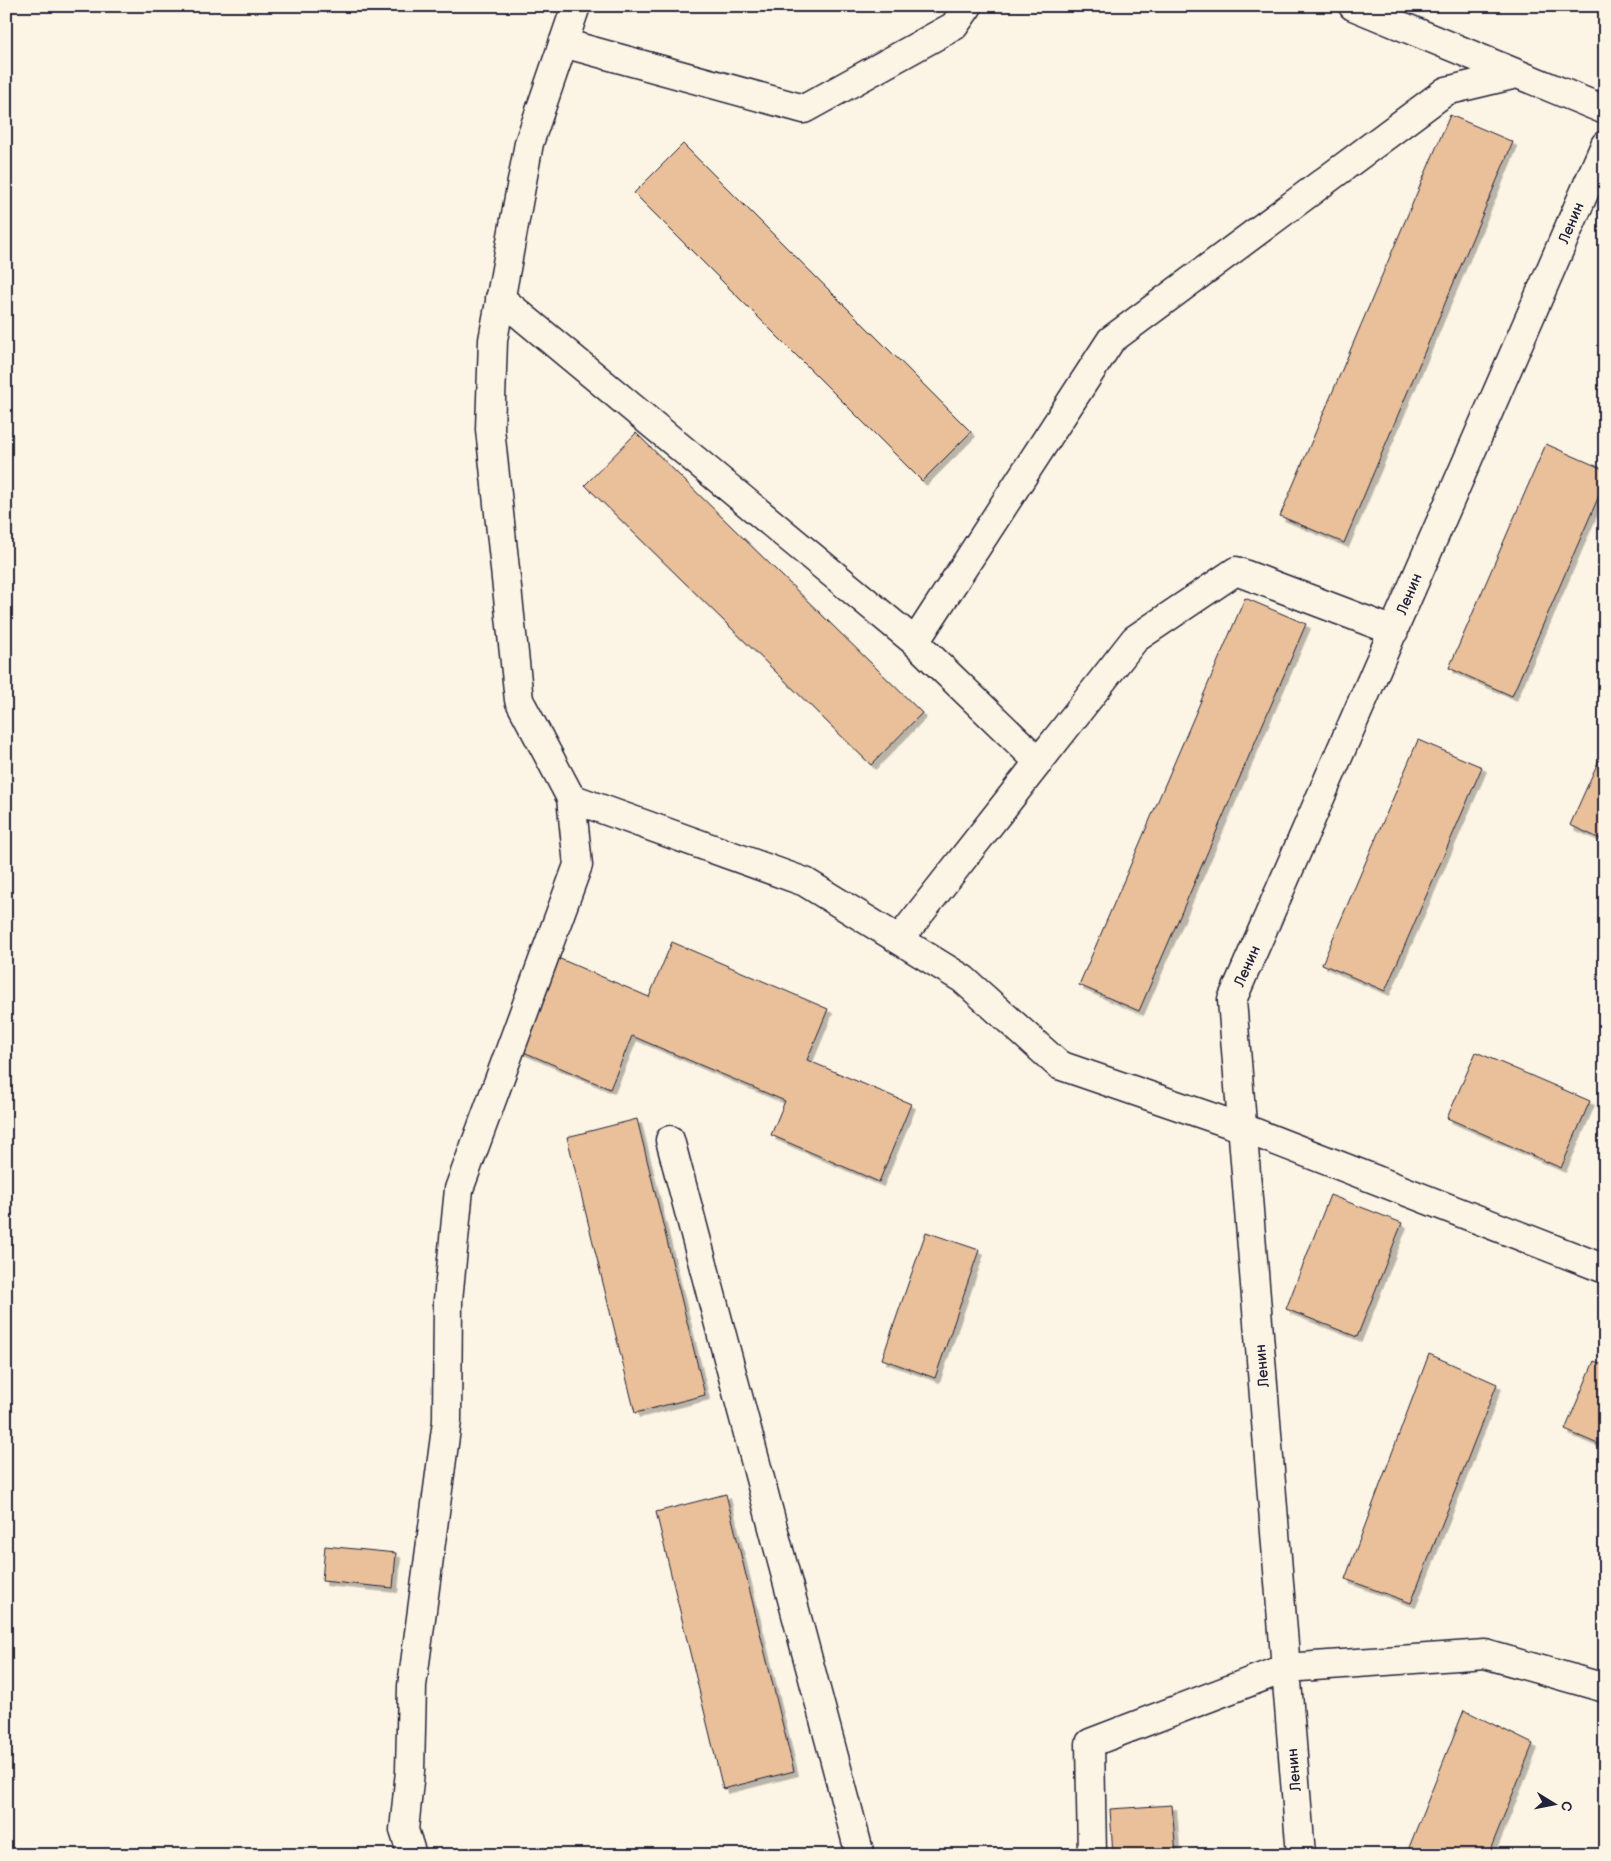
<svg xmlns="http://www.w3.org/2000/svg" width="1611" height="1861" font-family="'Balsamiq Sans',sans-serif">
<style>
.building{fill:#e9c099;stroke:#22223b;filter:url(#shadow)}
.lines{fill:none;stroke-linecap:round;stroke-linejoin:round}
.minor-casing{stroke:#22223b;stroke-width:31}
.minor{stroke:#fcf5e5;stroke-width:28}
.labels{text-anchor:middle;stroke-width:5;stroke-linejoin:round;paint-order:stroke}
.street-label{font-size:15px;fill:#22223b;stroke:#fcf5e5}
</style>
<defs>
<filter id="shadow"><feDropShadow dx="4.5" dy="4.5" stdDeviation="0" flood-color="#0004"/></filter>
</defs>
<rect width="100%" height="100%" fill="#fcf5e5"/>
<filter id="ink" filterUnits="userSpaceOnUse"><feTurbulence type="fractalNoise" baseFrequency=".02" numOctaves="2"/><feDisplacementMap in="SourceGraphic" scale="10" xChannelSelector="R" yChannelSelector="G"/><feConvolveMatrix kernelMatrix="1 2 1 2 8 2 1 2 1" color-interpolation-filters="sRGB"/></filter>
<g filter="url(#ink)">
<path class="building" d="M1450,115L1513,142L1344,543L1280,516Z
M683,144L971,432L922,481L634,193Z
M636,433L922,713L871,765L585,485Z
M1546,444L1605,470V482L1512,696L1449,668Z
M1245,598L1306,624L1139,1011L1079,985Z
M1418,740L1482,767L1385,991L1322,964Z
M1599,760L1605,763V841L1570,825Z
M672,942L828,1009L807,1060L911,1104L879,1182L771,1135L785,1101L632,1036L610,1089L519,1050L558,958L649,997Z
M1476,1052L1590,1101L1561,1168L1447,1118Z
M637,1119L705,1395L635,1413L567,1137Z
M1330,1195L1402,1223L1357,1337L1286,1309Z
M926,1232L979,1250L935,1378L882,1359Z
M1429,1354L1497,1384L1411,1603L1345,1579Z
M1594,1361L1605,1366V1447L1565,1430Z
M726,1494L794,1771L723,1789L656,1512Z
M325,1546L396,1553L393,1588L322,1581Z
M1464,1710L1533,1744L1488,1855H1406Z
M1172,1805L1176,1855H1113L1110,1809Z"/>
<g class="lines">
<g class="minor-casing">
<path id="minor" d="M1353,6L1605,110
M563,43L804,109L954,26L968,6
M500,298L915,642L1111,340L1446,91L1517,74
M915,642L1039,762
M571,798L805,882L963,979L1059,1065L1243,1128L1605,1269
M899,940L1135,639L1236,571L1394,631
M670,1140L860,1855
M412,1855L404,1830L410,1771L412,1686L447,1421L448,1300L459,1189L578,865L571,798L519,700L490,429L493,340L529,143L576,6
M1092,1855L1090,1743L1286,1668L1485,1654L1605,1688
M1301,1855L1232,1000L1605,145"/>
</g>
<use href="#minor" class="minor"/>
</g>
</g>
<g class="labels">
<g class="street-label">
<text transform="translate(1571 223) rotate(-67)" y="5">Ленин</text>
<text transform="translate(1409 594) rotate(-67)" y="5">Ленин</text>
<text transform="translate(1247 966) rotate(-66)" y="5">Ленин</text>
<text transform="translate(1262 1366) rotate(-95)" y="5">Ленин</text>
<text transform="translate(1294 1770) rotate(-95)" y="5">Ленин</text>
</g>
</g>
<rect width="1611" height="1861" fill="none" stroke="#fcf5e5" stroke-width="25"/>
<rect x="12" y="12" width="1586" height="1836" fill="none" stroke="#22223b" stroke-width="2" filter="url(#ink)"/>
<g transform="translate(1554 1804) rotate(100)" stroke="#fcf5e5" stroke-width="4" paint-order="stroke">
<path d="M0-4L9 19L0 12L-9 19Z" fill="#22223b"/>
<text y="-8" font-size="14" font-weight="bold" text-anchor="middle" fill="#22223b">С</text>
</g>
</svg>
